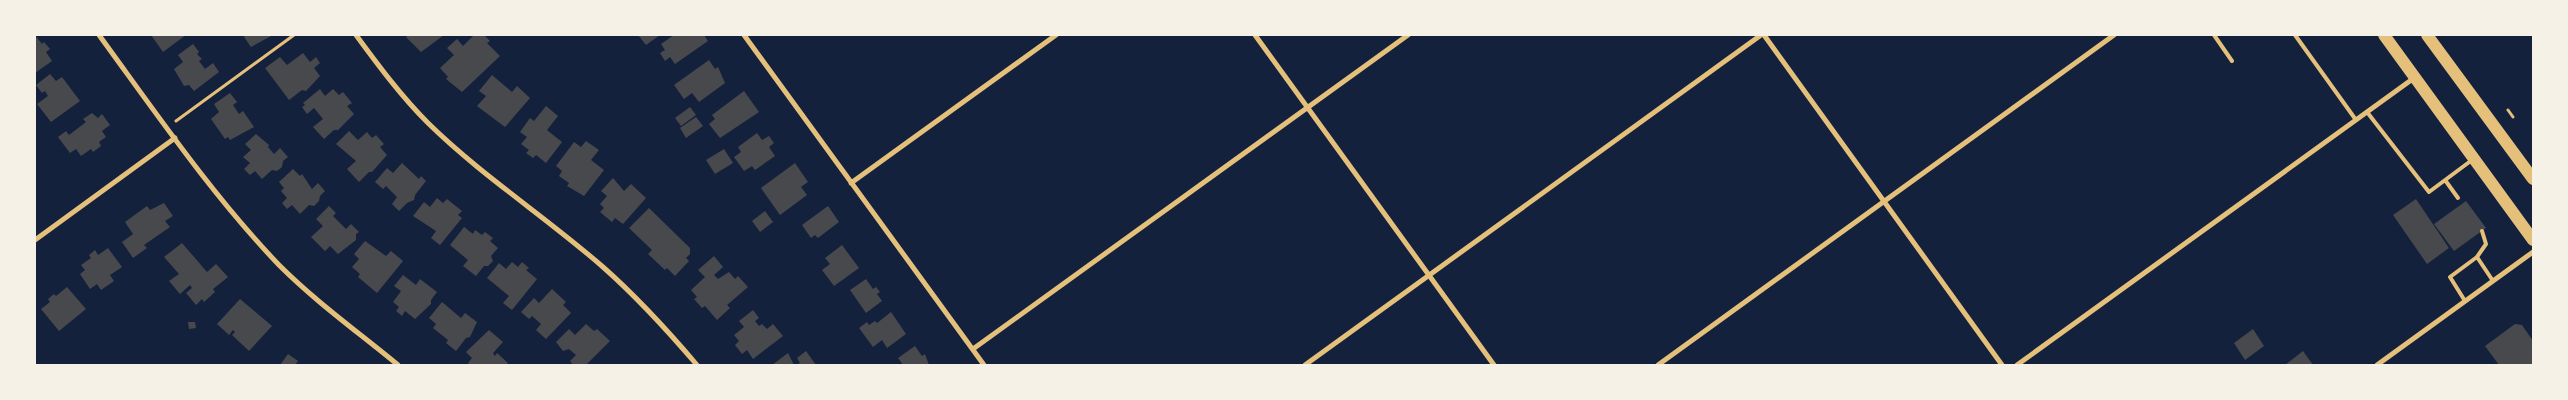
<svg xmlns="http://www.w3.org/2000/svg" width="2568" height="400" font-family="Barlow,sans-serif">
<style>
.building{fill:#48494c}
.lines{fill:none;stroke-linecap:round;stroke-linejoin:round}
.path{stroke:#e5c07b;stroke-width:3}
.service{stroke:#e5c07b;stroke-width:4}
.minor{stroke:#e5c07b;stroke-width:5}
.primary{stroke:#e5c07b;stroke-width:12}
</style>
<rect width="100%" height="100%" fill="#14213d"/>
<path class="building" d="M35,35L42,44L44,42L50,49L46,52L52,61L35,73Z
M151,35H186L163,52Z
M246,35H273L251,47L244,37Z
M409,35H444L421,52L406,37Z
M474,35H484L490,41L487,43L500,56L462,92L446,79L448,77L440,68L454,55L447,48L457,39L463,46Z
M638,35H660L646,45Z
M674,35H704L708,41L675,64L670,57L665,61L660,53L665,50L661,44Z
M193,44L199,52L197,54L202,59L199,61L205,69L213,63L219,72L194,91L189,85L184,86L174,69L183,62L178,55Z
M303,53L310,62L316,57L320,63L314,68L320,76L306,91L302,90L289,100L265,68L280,57L287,65Z
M709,60L715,69L718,67L725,83L699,102L692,93L684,99L674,85Z
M50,74L56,81L62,77L80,101L51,122L37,104L48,96L45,91L42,93L36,85Z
M492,75L512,92L517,86L530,98L505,127L477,106L486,96L479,91Z
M320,89L325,96L333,89L339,95L343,92L352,103L347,106L354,114L338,130H334L324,139L313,127L323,119L314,108L307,114L302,107L305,105L303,103Z
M744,91L759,112L720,138L709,124L715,119L712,115Z
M230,93L237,102L233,105L239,114L243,111L254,127L230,140L228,137L225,139L211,119L219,112L214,104Z
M546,106L558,116L547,130L562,142L546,163L536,155L533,158L526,153L529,150L521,144L527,137L520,132L530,118L534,121Z
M690,107L696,115L681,126L675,118Z
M92,113L98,118L102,114L110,125L102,131L106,137L99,142L101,146L93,152L91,149L81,156L76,149L70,153L58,137L66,131L69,135L86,122L83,119Z
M696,117L703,126L686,138L680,128Z
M349,131L358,140L367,132L372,138L376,135L384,144L380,147L387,155L372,172H369L359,182L347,169L356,161L336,144Z
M757,133L762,140L769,136L774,143L769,147L775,156L755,170L752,166L744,171L734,157L741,152L738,147Z
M256,134L269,145L268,147L274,154L280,148L288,157L283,161L282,167L277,171L272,170L262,179L255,171L250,175L244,169L250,163L243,157L251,150L245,144Z
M586,141L599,150L591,160L604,170L584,196L567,186L569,183L559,176L562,171L556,166L574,142L581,147Z
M724,149L733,163L715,174L706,160Z
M402,163L419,179L421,176L426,181L415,195L414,200L407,203L399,211L392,204L397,197L386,186L383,189L375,182L387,168L393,173Z
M795,163L808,182L801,187L807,195L780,215L761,188Z
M293,169L300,176L302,174L312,189L318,183L325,191L320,196L319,201L314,206L309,205L300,214L292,205L287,209L282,203L287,198L281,191L284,188L279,182Z
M613,178L624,191L631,184L646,198L623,224L615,218L612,222L600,212L604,208L600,204L607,196L601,191Z
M437,198L443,203L447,199L462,211L458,215L462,218L440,245L431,238L436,231L413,216L424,202L430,207Z
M2416,199L2449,248L2427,264L2393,215Z
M2466,201L2486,228L2454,251L2434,224Z
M164,203L173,216L165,221L170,227L144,245L147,248L133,258L122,242L133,234L125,222L147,206L150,210Z
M329,206L336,213L333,216L346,229L351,224L359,232L356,234V240L338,254L330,246L325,251L311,237L323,226L316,219Z
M828,206L839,222L818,238L815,235L811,238L802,225Z
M649,208L690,248V254L686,258L689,261L675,276L667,268L665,270L648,254L652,250L629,228Z
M765,211L773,222L760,232L752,221Z
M464,227L473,234L475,230L482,235L485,232L493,238L490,241L498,248L491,256L493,261L488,266H484L476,276L463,266L468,260L450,245Z
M365,241L386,256L391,251L403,261L377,293L358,277L360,274L352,267L359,259L354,254Z
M182,243L207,272L216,264L228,277L213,289L215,292L204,302L202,299L196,305L186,293L192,288L190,285L180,294L169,281L179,274L164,257Z
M842,245L859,268L834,286L822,270L830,264L825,258Z
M108,248L122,267L110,275L114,281L101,290L97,284L90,289L80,274L85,270L81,265L91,258L89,255L95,250L98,255Z
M714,256L723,267L714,275L718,279L729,272L735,279L738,276L748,287L727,305L730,308L717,320L705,306L702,308L694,299L697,297L691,290L705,277L698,270Z
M512,262L518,267L522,262L529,268L526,270L537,279L512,310L503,303L509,296L487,278L499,263L506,269Z
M403,275L416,285L420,279L437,292L431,300V304L415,319L405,311L402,316L396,311L399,307L393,302L401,291L394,286Z
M866,279L873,289L876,287L880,292L877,294L882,301L866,313L850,290Z
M67,287L86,309L59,331L41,309L50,302L48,299L54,294L56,296Z
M552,289L566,302L563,305L571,313L546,339L536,330L541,324L532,316L529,319L521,312L534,298L539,303Z
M240,299L272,326L249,351L232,335L235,332L233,330L229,335L217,324Z
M442,302L461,318L465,313L477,322L470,337L466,338L456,351L446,343L448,340L433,328L436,324L429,318Z
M753,310L759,318L755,321L759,326L762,324L767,329L773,324L783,336L753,359L747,350L742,354L735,345L739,341L734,335L744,327L739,321Z
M891,312L906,334L887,348L882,340L873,347L859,328L867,322L869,325L875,321L877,323Z
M188,322H195L196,328L189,329Z
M586,324L594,331L597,329L610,341L586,365H573L570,361L576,355L569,349L563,351L556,342L569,329L575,335Z
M2515,324L2522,325L2533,341V365H2499L2485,346Z
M2253,329L2264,346L2245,360L2234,343Z
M489,330L503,342L493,353L495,356L497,353L508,363L506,365H470L468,363L472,358L466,352Z
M915,346L922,356L925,354L929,365H903L898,358Z
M806,351L816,365H796L800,363L797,358Z
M2303,351L2313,365H2285Z
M788,353L794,365H772Z
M288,354L298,361L295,365H280Z"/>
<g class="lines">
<path class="path" d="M2508,110L2513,117
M176,121L294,35"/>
<path class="service" d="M2214,35L2232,61
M2295,35L2356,120
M2367,112L2429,192L2472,160
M2445,180L2458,198
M2482,231L2486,244L2477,257L2493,281
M2465,301L2450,277L2477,257"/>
<path class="minor" d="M99,35C156,113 212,195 279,265C316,302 358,332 398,365
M356,35C378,65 401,96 428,123C482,176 546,217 603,267C637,297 668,331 697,365
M744,35L984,365
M1255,35L1494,365
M1764,35L2002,365
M851,183L1056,35
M35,240L175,138
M973,349L1408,35
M1305,365L1761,35
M1658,365L2114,35
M2017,365L2414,78
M2377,365L2533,252"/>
<path class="primary" d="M2384,35L2533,240
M2427,35L2533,179"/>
</g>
<rect width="2568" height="400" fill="none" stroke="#f6f1e7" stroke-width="72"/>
</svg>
